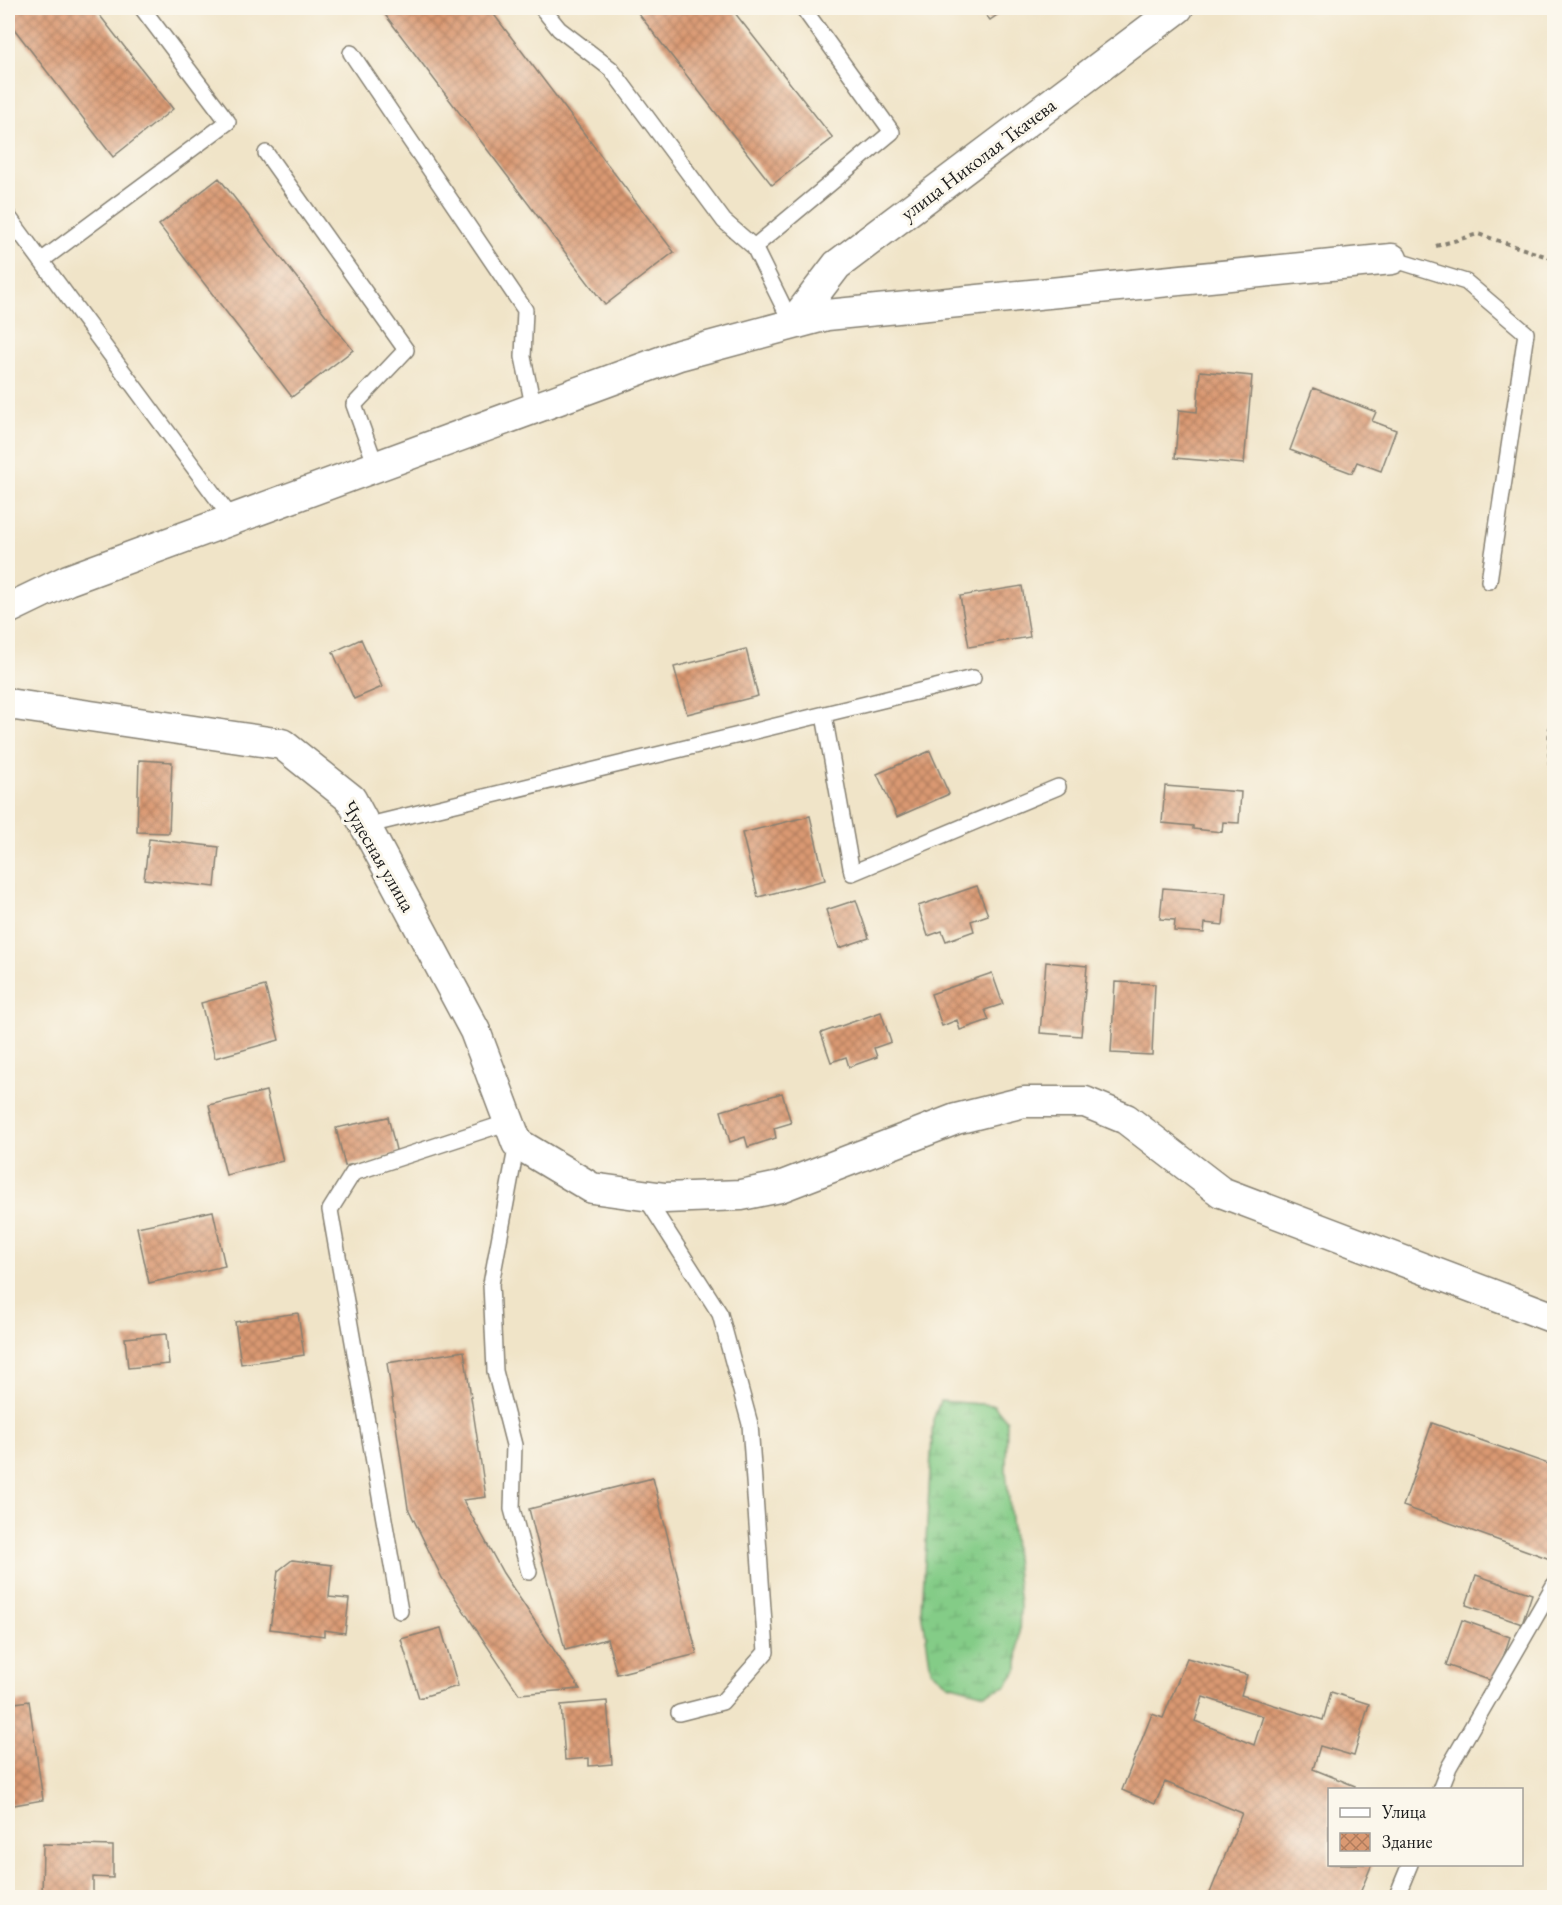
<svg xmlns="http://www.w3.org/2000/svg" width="1562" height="1905" font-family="'EB Garamond',serif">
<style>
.wetland{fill:url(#wetland-marsh);stroke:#507452;stroke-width:1.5}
.building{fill:url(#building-cross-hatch);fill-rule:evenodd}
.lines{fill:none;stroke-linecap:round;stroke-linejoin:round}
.lane-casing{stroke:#868072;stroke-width:18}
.street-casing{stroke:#868072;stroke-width:33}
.path{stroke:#868072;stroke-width:4;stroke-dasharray:4.5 4.5;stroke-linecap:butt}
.lane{stroke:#fff;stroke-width:15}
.street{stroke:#fff;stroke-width:30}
.labels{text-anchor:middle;stroke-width:6;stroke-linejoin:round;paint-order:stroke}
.street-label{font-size:20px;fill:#1c1c1c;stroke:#fbf7ec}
</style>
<defs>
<pattern id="wetland-marsh" width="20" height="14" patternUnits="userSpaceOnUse" patternTransform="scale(1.5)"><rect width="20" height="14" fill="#84cc87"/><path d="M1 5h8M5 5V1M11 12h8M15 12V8" fill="none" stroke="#71af74"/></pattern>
<pattern id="building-cross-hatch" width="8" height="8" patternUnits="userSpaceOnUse" patternTransform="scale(1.5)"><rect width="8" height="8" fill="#da9972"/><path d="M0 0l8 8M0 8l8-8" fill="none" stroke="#b07c5d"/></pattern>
</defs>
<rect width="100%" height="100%" fill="#fbf7ec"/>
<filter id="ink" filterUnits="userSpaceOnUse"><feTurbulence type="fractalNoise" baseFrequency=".0167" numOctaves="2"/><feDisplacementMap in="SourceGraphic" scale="12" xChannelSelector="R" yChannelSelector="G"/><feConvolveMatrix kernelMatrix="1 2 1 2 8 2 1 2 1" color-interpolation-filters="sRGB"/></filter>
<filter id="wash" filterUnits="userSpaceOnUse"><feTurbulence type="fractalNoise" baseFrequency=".008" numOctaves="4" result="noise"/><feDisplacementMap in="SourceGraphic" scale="24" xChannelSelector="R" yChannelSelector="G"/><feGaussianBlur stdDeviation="1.35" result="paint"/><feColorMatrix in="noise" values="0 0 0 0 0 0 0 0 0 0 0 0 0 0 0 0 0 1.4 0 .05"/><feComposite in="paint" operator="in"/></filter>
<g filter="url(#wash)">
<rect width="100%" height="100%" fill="#f0e4c8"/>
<path class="wetland" d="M940,1401L994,1405L1007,1421L1006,1471L1020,1606L1018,1668L1006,1686L985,1694L948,1684L931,1670L922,1610L933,1420Z"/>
<g id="blocks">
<path class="building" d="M8,8H94L173,109L113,157L8,21Z
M380,8H489L674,252L605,305Z
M645,8H731L833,138L772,185L638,13Z
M980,8H1007L990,20Z
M219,178L353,350L292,397L159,225Z
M1200,371L1252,376L1244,464L1175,458L1179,410L1197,412Z
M1313,388L1376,412L1372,421L1396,430L1381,471L1357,462L1352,473L1290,450Z
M1022,586L1030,637L969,647L960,596Z
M361,639L382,687L354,699L333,652Z
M746,649L758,696L687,714L674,667Z
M930,751L949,794L897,817L877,774Z
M139,760L172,762L169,833L137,832Z
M1165,786L1241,792L1239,823L1223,822L1222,832L1193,829V826L1162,823Z
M810,816L825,880L758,897L742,833Z
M149,839L219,847L215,887L144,879Z
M977,886L988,915L971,921L974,931L946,941L942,931L928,936L918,906Z
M1163,888L1226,893L1223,925L1205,923L1204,933L1174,931L1175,920L1160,919Z
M856,900L869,938L839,948L826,910Z
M1046,962L1087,966L1081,1036L1040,1033Z
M992,973L1003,1004L985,1010L989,1020L960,1030L957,1020L942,1026L931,994Z
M1115,982L1155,984L1152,1055L1111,1053Z
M265,986L279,1040L215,1058L201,1003Z
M881,1012L891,1042L874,1048L877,1057L849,1067L846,1057L831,1062L821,1033Z
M266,1091L283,1161L226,1175L209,1105Z
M782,1093L791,1123L774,1128L776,1138L748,1147L745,1137L730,1142L721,1111Z
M388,1117L397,1154L345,1166L336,1128Z
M213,1211L225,1266L149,1283L137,1227Z
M298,1313L304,1355L241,1364L235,1322Z
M166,1334L169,1364L128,1368L125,1338Z
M464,1351L486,1497L463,1500L503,1573L580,1689L519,1694L442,1578L408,1508L387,1363Z
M1432,1423L1554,1466V1546L1550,1559L1403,1506Z
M653,1478L697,1654L617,1674L607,1639L565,1650L529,1509Z
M292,1560L332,1565L329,1597L349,1599L345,1633L324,1630V1636L270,1629L278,1571Z
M1476,1575L1532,1594L1522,1624L1466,1605Z
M1462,1620L1510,1637L1495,1682L1446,1665Z
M441,1628L458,1686L419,1698L401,1639Z
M1187,1658L1247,1675L1241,1695L1323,1720L1331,1692L1369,1704L1354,1756L1320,1746L1313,1769L1355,1786L1353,1790H1329V1864H1372L1358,1898H1208L1242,1813L1165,1782L1155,1804L1122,1790L1152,1714L1163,1718ZM1203,1697L1263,1716L1254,1745L1195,1721Z
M29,1701L43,1800L8,1806V1704Z
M607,1701L612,1764L589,1766V1758L565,1760L561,1705Z
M43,1844L113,1846V1878L93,1877V1898H42Z"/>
</g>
</g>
<g filter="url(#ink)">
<use href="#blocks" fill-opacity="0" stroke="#868072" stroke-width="1.5"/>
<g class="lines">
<g class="lane-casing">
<path id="lane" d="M542,8L559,29L611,69L724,221L754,247
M351,53L525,310L523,357L534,410
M266,153L406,350L354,405L376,466
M8,216L232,519
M1392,259L1466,282L1526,333L1489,581
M41,261L228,122L142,8
M792,324L754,247L892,132L803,8
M824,715L852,873L1058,787
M365,826L973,678
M517,1143L491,1284L495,1371L514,1445L512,1509L529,1572
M644,1195L720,1314L750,1424L766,1652L722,1702L679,1713
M400,1611L330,1210L353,1173L509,1122
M1440,1790L1449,1767L1554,1585
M1396,1898L1410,1864"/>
</g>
<g class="street-casing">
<path id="street" d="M792,324L837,265L1178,8
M8,609L68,580L679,355L827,315L1392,259
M8,704L282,744L351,799L475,1031L517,1143L592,1188L665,1198L741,1195L780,1187L956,1119L1024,1102H1085L1126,1119L1221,1192L1554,1318"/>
</g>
<path class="path" d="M1436,246L1478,234L1554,259
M1554,599L1549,753L1554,829"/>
<use href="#lane" class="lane"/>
<use href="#street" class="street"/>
</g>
</g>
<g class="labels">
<g class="street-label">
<text transform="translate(978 159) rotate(-37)" y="7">улица Николая Ткачева</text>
<text transform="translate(379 856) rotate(60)" y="7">Чудесная улица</text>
</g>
</g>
<rect width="1562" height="1905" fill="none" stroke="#fbf7ec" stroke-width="30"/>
<rect x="1328" y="1788" width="195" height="78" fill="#fbf7ec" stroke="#a29f99" stroke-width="1.5"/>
<rect x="1340" y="1808" width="30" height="9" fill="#ffffff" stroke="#a29f99" stroke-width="1.5"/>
<text x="1382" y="1818" font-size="18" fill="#1c1c1c">Улица</text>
<rect x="1340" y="1833" width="30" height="18" fill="url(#building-cross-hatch)" stroke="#a29f99" stroke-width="1.5"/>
<text x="1382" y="1848" font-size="18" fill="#1c1c1c">Здание</text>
</svg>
